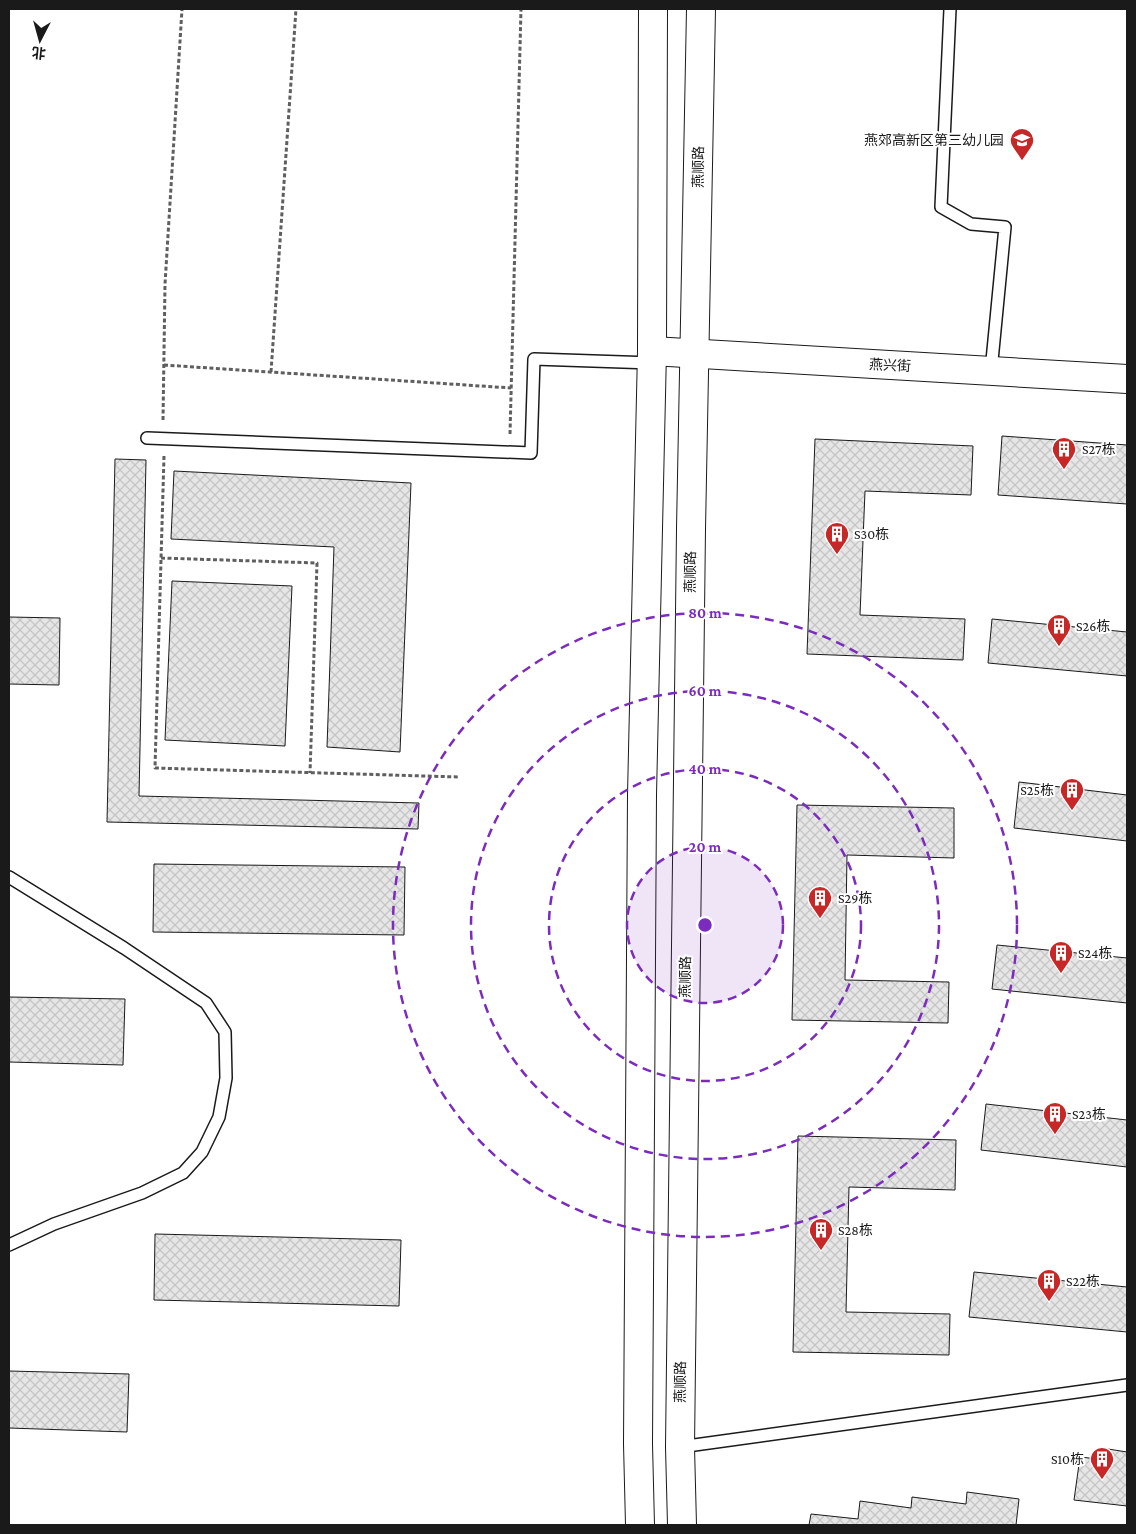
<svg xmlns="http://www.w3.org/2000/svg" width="1136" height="1534" font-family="'Crimson Pro','Noto Sans SC',serif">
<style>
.building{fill:url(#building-cross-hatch);stroke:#1a1a1a}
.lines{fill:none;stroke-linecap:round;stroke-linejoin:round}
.lane-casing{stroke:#1a1a1a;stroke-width:14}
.secondary-casing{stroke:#1a1a1a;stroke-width:30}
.primary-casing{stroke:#1a1a1a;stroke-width:30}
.path{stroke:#5f5f5f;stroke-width:3;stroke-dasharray:4 2.5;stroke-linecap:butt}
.lane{stroke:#fff;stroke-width:11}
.secondary{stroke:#fff;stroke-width:28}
.primary{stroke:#fff;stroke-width:28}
.ring{fill:none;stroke:#7b2cbf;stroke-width:2.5;stroke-dasharray:9 6}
.labels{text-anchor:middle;stroke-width:4;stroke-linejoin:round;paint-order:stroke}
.poi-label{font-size:14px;fill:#1a1a1a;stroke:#fff;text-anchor:start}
.street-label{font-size:14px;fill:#1a1a1a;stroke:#fff}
.centre{fill:#7b2cbf;stroke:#fff;stroke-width:2.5}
.ring-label{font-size:15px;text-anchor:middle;font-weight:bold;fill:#7b2cbf;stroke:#fff;stroke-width:4;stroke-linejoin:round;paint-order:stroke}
</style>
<defs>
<pattern id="building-cross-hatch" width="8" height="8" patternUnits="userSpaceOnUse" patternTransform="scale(1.25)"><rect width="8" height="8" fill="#e6e6e6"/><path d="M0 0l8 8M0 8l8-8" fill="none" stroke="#c5c5c5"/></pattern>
</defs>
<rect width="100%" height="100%" fill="#fff"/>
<path class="building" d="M1002,436L1127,445V504L998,495Z
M815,439L973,446L971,495L865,491L860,615L965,619L963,660L807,654Z
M115,459L146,460L139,796L419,803L418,829L107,822Z
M174,471L411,483L400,752L327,747L334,547L171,539Z
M172,581L292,586L285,746L165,740Z
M9,617L60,618L59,685L9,684Z
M992,619L1127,632V676L988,663Z
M1019,782L1127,795V841L1014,828Z
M797,805L954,808V858L847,855L845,980L949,982L948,1023L792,1020Z
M154,864L405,867L404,935L153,932Z
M997,945L1127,958V1003L992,989Z
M9,997L125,999L123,1065L9,1062Z
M986,1104L1127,1120V1167L981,1150Z
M798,1136L956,1140L955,1190L849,1187L846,1312L950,1314L949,1355L793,1352Z
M155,1234L401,1240L399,1306L154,1300Z
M974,1272L1127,1287V1332L969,1317Z
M9,1371L129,1374L127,1432L9,1428Z
M1108,1449L1127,1452V1506L1074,1500L1080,1457L1107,1460Z
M967,1492L1019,1499L1016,1525H809L811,1514L858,1519L860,1501L911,1508L912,1497L966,1504Z"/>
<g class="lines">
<g class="lane-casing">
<path id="lane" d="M950,9L941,207L971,224L1005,227L991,371
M147,438L531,453L534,359L652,363
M9,877L124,948L206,1003L225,1032L226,1078L219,1117L202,1152L183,1173L142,1193L54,1224L9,1245
M680,1447L1127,1385"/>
</g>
<g class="secondary-casing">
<path id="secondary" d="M652,351L1127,379"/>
</g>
<g class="primary-casing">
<path id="primary" d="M640,1525L638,1444L642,795L652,351L653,9
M682,1525L680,1447L691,529L701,9"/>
</g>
<path class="path" d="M164,365L511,388
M271,372L296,9
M163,420L165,284L182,9
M510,434L521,9
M164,456L155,768L458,777
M161,558L317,563L310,773"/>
<use href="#lane" class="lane"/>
<use href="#secondary" class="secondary"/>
<use href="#primary" class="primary"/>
</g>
<circle cx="705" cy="925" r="78" fill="#7b2cbf" fill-opacity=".12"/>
<g class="ring">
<circle cx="705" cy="925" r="78"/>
<circle cx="705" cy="925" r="156"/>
<circle cx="705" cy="925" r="234"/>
<circle cx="705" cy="925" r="312"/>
</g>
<defs>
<g id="school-pin" transform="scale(1.25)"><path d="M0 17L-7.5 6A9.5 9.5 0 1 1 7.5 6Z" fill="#c62828" stroke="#fff"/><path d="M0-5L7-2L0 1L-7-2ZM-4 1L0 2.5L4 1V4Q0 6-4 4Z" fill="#fff"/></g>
<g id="building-pin" transform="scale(1.25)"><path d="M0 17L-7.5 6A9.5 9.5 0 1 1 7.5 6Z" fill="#c62828" stroke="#fff"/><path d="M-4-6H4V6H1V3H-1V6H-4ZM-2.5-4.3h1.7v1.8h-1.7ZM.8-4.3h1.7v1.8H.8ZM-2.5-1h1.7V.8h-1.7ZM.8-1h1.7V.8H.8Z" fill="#fff"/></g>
</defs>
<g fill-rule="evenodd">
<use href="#school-pin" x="1022" y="140"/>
<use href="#building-pin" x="1064" y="449"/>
<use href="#building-pin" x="837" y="534"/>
<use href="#building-pin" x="1059" y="626"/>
<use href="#building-pin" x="1072" y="790"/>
<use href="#building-pin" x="820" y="898"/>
<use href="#building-pin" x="1061" y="953"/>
<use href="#building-pin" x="1055" y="1114"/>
<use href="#building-pin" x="821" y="1230"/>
<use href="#building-pin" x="1049" y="1281"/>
<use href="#building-pin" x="1102" y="1459"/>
</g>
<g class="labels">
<g class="poi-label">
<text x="1004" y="145" text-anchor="end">燕郊高新区第三幼儿园</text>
<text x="1082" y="454">S27栋</text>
<text x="854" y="539">S30栋</text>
<text x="1076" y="631">S26栋</text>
<text x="1054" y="795" text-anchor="end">S25栋</text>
<text x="838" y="903">S29栋</text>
<text x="1078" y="958">S24栋</text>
<text x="1072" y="1119">S23栋</text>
<text x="838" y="1235">S28栋</text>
<text x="1066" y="1286">S22栋</text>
<text x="1084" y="1464" text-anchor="end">S10栋</text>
</g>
<g class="street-label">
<text transform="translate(698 167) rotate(-89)" y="5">燕顺路</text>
<text transform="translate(890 365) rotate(3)" y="5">燕兴街</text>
<text transform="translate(690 572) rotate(-89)" y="5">燕顺路</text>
<text transform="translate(685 977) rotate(-89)" y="5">燕顺路</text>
<text transform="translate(680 1382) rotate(-89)" y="5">燕顺路</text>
</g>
</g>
<circle cx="705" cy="925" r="8" class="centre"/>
<g class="ring-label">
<text x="705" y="618">80 m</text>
<text x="705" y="696">60 m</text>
<text x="705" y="774">40 m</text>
<text x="705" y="852">20 m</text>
</g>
<rect width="1136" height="1534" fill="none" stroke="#1a1a1a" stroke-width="20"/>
<g transform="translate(40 40) rotate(186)" stroke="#ffffff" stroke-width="4" paint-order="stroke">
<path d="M0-4L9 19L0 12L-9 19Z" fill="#1a1a1a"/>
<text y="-8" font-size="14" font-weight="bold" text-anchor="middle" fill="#1a1a1a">北</text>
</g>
</svg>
